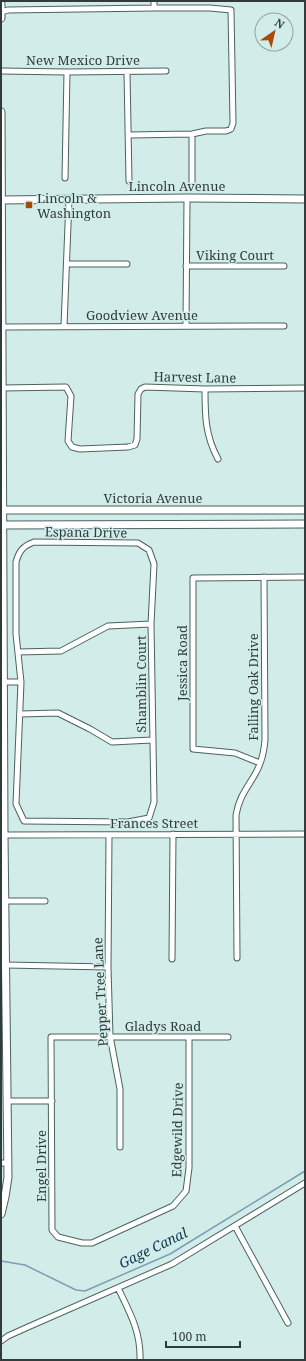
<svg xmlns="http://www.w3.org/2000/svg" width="306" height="1361" font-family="'Noto Serif',serif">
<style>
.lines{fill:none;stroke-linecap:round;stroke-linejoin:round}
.stream{stroke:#7c9eb5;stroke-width:1.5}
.street-casing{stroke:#4a635f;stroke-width:7}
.secondary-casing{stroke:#4a635f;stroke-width:9}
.street{stroke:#fff;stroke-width:5}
.secondary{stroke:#fff;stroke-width:7}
.poi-dot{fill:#aa4a00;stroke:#d2ede9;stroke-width:1.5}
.labels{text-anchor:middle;stroke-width:3;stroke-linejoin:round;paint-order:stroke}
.street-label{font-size:13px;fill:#313c3a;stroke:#d2ede9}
.poi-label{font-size:13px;fill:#313c3a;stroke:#d2ede9;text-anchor:start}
.water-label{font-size:14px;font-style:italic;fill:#0b3851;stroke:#d2ede9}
</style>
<rect width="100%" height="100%" fill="#d2ede9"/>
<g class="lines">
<path class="stream" d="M1,1261L25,1265L76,1290L85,1291L170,1254L305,1171"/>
<g class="street-casing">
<path id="street" d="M154,8V1
M1,12L8,10L154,8H210L231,10L233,123L231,129L226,131H206L192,134L129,135
M1,71L67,72L166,71
M127,72L129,181
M192,134V182
M65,178L67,72
M67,264H127
M186,266H284
M64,326L69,199
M186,326L187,198
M1,327L284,326
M2,388L66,387L71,396L68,441L72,447L80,449L128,447L135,445L137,439L138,394L141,389L145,387L205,389L305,388
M205,389C205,415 205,435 218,459
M34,542L138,543L149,550L154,564L151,624L154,802L149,818L128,822L24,821L16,804L21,682L16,634V562C19,551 23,546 34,542Z
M18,652L61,651L108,626L151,624
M3,682H21
M20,714L58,713L90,729L112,742L152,740
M260,763L235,753L193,749V578L305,577
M4,835L305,834
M109,835L108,967L110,1036L120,1089V1147
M5,901H45
M237,958L236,815C239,798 245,791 254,776C261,765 264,752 265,740L264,577
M172,959L173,834
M6,965L108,967
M189,1037V1168L186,1191L173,1206L92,1243H82L58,1237L52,1230L51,1037H228
M7,1101H52
M1,1163H7
M235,1226L288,1323
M118,1288C130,1313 141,1332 140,1360
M1,1341L8,1336L28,1327L172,1264L305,1183"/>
</g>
<g class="secondary-casing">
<path id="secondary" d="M1,4V18
M1,112L4,835L8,1177L5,1197L1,1214
M1,200L187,198L305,199
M1,510H305
M1,525L305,524"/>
</g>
<use href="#street" class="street"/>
<use href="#secondary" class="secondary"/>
</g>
<rect class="poi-dot" x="25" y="201" width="8" height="8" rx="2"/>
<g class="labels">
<g class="street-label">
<text x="83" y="65">New Mexico Drive</text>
<text x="177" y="191">Lincoln Avenue</text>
<text x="235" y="260">Viking Court</text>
<text x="142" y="320">Goodview Avenue</text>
<text transform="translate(195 377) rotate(1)" y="5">Harvest Lane</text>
<text x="153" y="503">Victoria Avenue</text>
<text transform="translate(86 532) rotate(1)" y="5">Espana Drive</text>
<text transform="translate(182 663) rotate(-90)" y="5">Jessica Road</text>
<text transform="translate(141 684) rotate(-90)" y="5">Shamblin Court</text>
<text transform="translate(253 687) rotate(-90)" y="5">Falling Oak Drive</text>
<text x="154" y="828">Frances Street</text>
<text transform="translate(100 992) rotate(-93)" y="5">Pepper Tree Lane</text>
<text x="163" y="1031">Gladys Road</text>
<text transform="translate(177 1130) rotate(-89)" y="5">Edgewild Drive</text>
<text transform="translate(41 1166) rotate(-90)" y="5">Engel Drive</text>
</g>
<g class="poi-label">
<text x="37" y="203">Lincoln &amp;<tspan x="37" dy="15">Washington</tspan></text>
</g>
<g class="water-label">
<text transform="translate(153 1248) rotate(-26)" y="5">Gage Canal</text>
</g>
</g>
<rect width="306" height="1361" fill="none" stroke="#313c3a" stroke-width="4"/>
<g transform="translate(274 32) rotate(34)"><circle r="19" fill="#d2ede9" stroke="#92a6a3"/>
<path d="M0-3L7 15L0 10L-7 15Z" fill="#aa4a00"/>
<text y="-6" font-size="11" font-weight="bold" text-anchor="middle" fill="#313c3a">N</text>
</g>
<path d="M166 1341v6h74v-6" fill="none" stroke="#313c3a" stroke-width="2"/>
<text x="172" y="1341" font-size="12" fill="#313c3a" stroke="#d2ede9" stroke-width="3" paint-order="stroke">100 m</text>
</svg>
